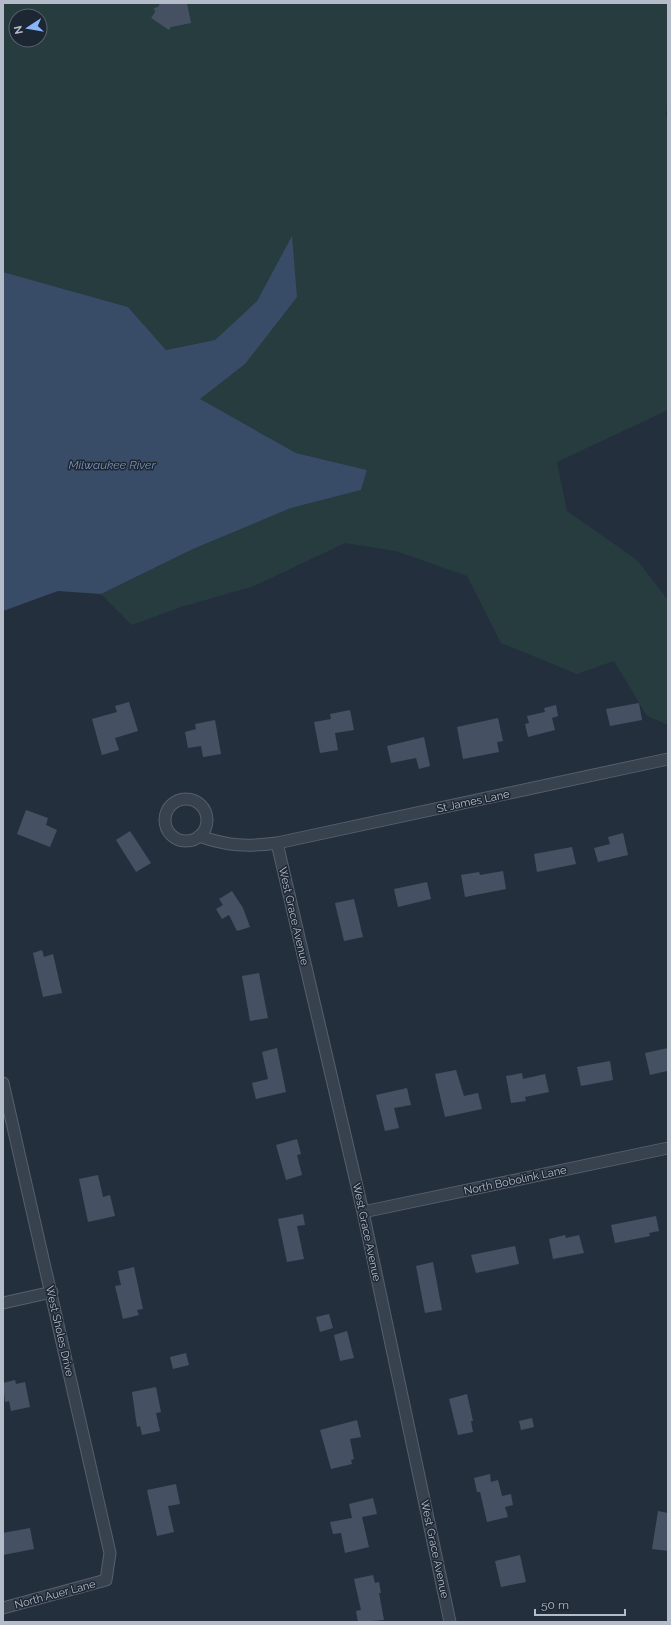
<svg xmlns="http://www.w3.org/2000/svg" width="671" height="1625" font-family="Raleway,sans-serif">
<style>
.green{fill:#263c3f;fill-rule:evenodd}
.water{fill:#394c67}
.building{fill:#455162}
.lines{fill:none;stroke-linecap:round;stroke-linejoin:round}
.minor-casing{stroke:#565f6c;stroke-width:13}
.minor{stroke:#38414e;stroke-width:11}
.labels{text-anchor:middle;stroke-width:3;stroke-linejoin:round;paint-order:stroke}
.street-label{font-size:11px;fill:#b4bcc9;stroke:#1d2633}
.water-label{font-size:12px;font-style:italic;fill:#7c92b1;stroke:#1d2633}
</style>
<rect width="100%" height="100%" fill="#242f3e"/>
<path class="green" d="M3,3H160L151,18L169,30L187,3H668V104L666,113L668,124V410L557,462L567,511L637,560L668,600V725L647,716L614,661L577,674L501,643L467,576L396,551L345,543L254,586L181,607L132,625L101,594L193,549L291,508L361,490L367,470L296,453L199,399L245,364L292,237L257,301L215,340L166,350L128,307L3,272ZM16,16H40V40H16Z"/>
<path class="water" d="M292,236L297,297L245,364L200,399L296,453L367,470L361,490L291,508L193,549L101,594L58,591L3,611V272L128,307L166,350L215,340L257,301Z"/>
<path class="building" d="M160,3H187L191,23L171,27L169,30L151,18L155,12L154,8L158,7Z
M129,702L138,731L115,738L119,750L102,755L92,719L117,712L115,706Z
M639,703L642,720L610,726L606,709Z
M556,705L558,716L552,718L555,730L528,737L525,724L529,723L527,716L545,712L544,708Z
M350,710L354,730L335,733L338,750L320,753L314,722L331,719L330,714Z
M498,718L503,741L497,742L499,752L463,759L457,727Z
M215,720L221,754L203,757L201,746L188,748L185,732L196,729L195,724Z
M424,737L430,766L419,769L416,758L391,763L387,746Z
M26,810L48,818L46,825L57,830L50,847L17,834Z
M130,831L151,863L136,872L116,840Z
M623,833L628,855L598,862L594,848L610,844L608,837Z
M572,847L576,864L537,872L534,854Z
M503,871L506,889L465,897L461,875L479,872L480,875Z
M427,882L431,899L398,907L394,889Z
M232,891L243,908L250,927L237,931L229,915L222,919L216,909L223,905L219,899Z
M354,899L363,937L344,941L335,903Z
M42,950L44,957L53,954L62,993L43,997L33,953Z
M259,973L268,1018L250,1021L242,976Z
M277,1048L286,1092L256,1099L252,1083L268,1079L262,1052Z
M668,1048L667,1071L650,1075L645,1053Z
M610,1061L613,1080L581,1086L577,1067Z
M456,1070L464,1096L478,1093L482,1109L445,1117L435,1074Z
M522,1073L523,1079L545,1074L549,1092L525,1097L526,1101L511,1103L506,1076Z
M407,1088L411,1105L394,1108L399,1128L385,1131L376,1095Z
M297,1139L301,1154L297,1155L302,1175L286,1180L276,1145Z
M98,1175L103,1197L110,1195L115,1216L88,1222L79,1179Z
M303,1214L305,1225L297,1226L304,1259L287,1262L278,1219Z
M656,1216L659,1231L649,1233L650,1236L615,1243L611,1225Z
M565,1235L566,1238L579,1235L584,1253L553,1259L549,1239Z
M515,1246L519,1264L476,1273L471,1255Z
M433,1262L442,1310L425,1313L416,1266Z
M134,1267L143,1309L137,1310L139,1315L123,1319L115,1286L121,1285L118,1271Z
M329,1314L333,1328L320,1332L316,1317Z
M347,1331L354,1358L340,1361L334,1335Z
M186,1353L189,1365L173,1369L170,1357Z
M15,1380L16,1384L25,1382L30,1407L11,1411L9,1401L5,1402L3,1383Z
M156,1387L161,1412L156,1413L160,1431L142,1435L140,1426L137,1427L132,1392Z
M467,1394L473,1421H471L473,1432L458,1435L449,1399Z
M532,1418L534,1427L521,1430L519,1421Z
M357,1420L361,1437L350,1439L354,1459L351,1460L352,1464L331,1469L320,1430Z
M490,1474L491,1482L498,1480L502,1496L511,1494L513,1505L505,1507L508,1517L487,1522L480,1492H477L474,1478Z
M176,1484L180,1504L168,1506L174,1532L157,1536L147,1490Z
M373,1498L377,1514L362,1517L369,1547L345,1553L341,1533L333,1534L330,1522L352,1518L349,1504Z
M658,1511L668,1513V1551L652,1549Z
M30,1528L34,1549L3,1555V1533Z
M520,1555L526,1582L501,1587L495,1561Z
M373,1575L375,1583L379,1582L381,1593H379L384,1620L358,1622L356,1611L361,1610L354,1579Z"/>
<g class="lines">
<g class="minor-casing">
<path id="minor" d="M165 820a21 21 0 1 1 42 0a21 21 0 1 1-42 0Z
M199,836C228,846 247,847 277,843L668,759
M277,843L363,1212L450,1622
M3,1083L110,1553L106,1580L3,1608
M363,1212L668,1148
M3,1303L52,1292"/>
</g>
<use href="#minor" class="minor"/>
</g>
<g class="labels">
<g class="street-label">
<text transform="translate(473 801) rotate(-12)" y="4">St James Lane</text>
<text transform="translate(294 916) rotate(77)" y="4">West Grace Avenue</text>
<text transform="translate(515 1180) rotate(-12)" y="4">North Bobolink Lane</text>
<text transform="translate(367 1232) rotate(78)" y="4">West Grace Avenue</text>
<text transform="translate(60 1331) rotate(77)" y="4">West Sholes Drive</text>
<text transform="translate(435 1549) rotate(78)" y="4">West Grace Avenue</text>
<text transform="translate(55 1594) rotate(-15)" y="4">North Auer Lane</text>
</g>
<g class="water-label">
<text x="112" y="469">Milwaukee River</text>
</g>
</g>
<rect width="671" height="1625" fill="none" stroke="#b4bcc9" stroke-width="8"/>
<g transform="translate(28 28) rotate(258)"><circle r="19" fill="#1d2633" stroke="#59626f"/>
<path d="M0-3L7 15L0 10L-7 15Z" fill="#8ab4f8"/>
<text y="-6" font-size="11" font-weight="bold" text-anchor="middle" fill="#b4bcc9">N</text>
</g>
<path d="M535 1609v6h90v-6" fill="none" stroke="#b4bcc9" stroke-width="2"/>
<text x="541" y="1609" font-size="12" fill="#b4bcc9" stroke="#1d2633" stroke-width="3" paint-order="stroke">50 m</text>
</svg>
